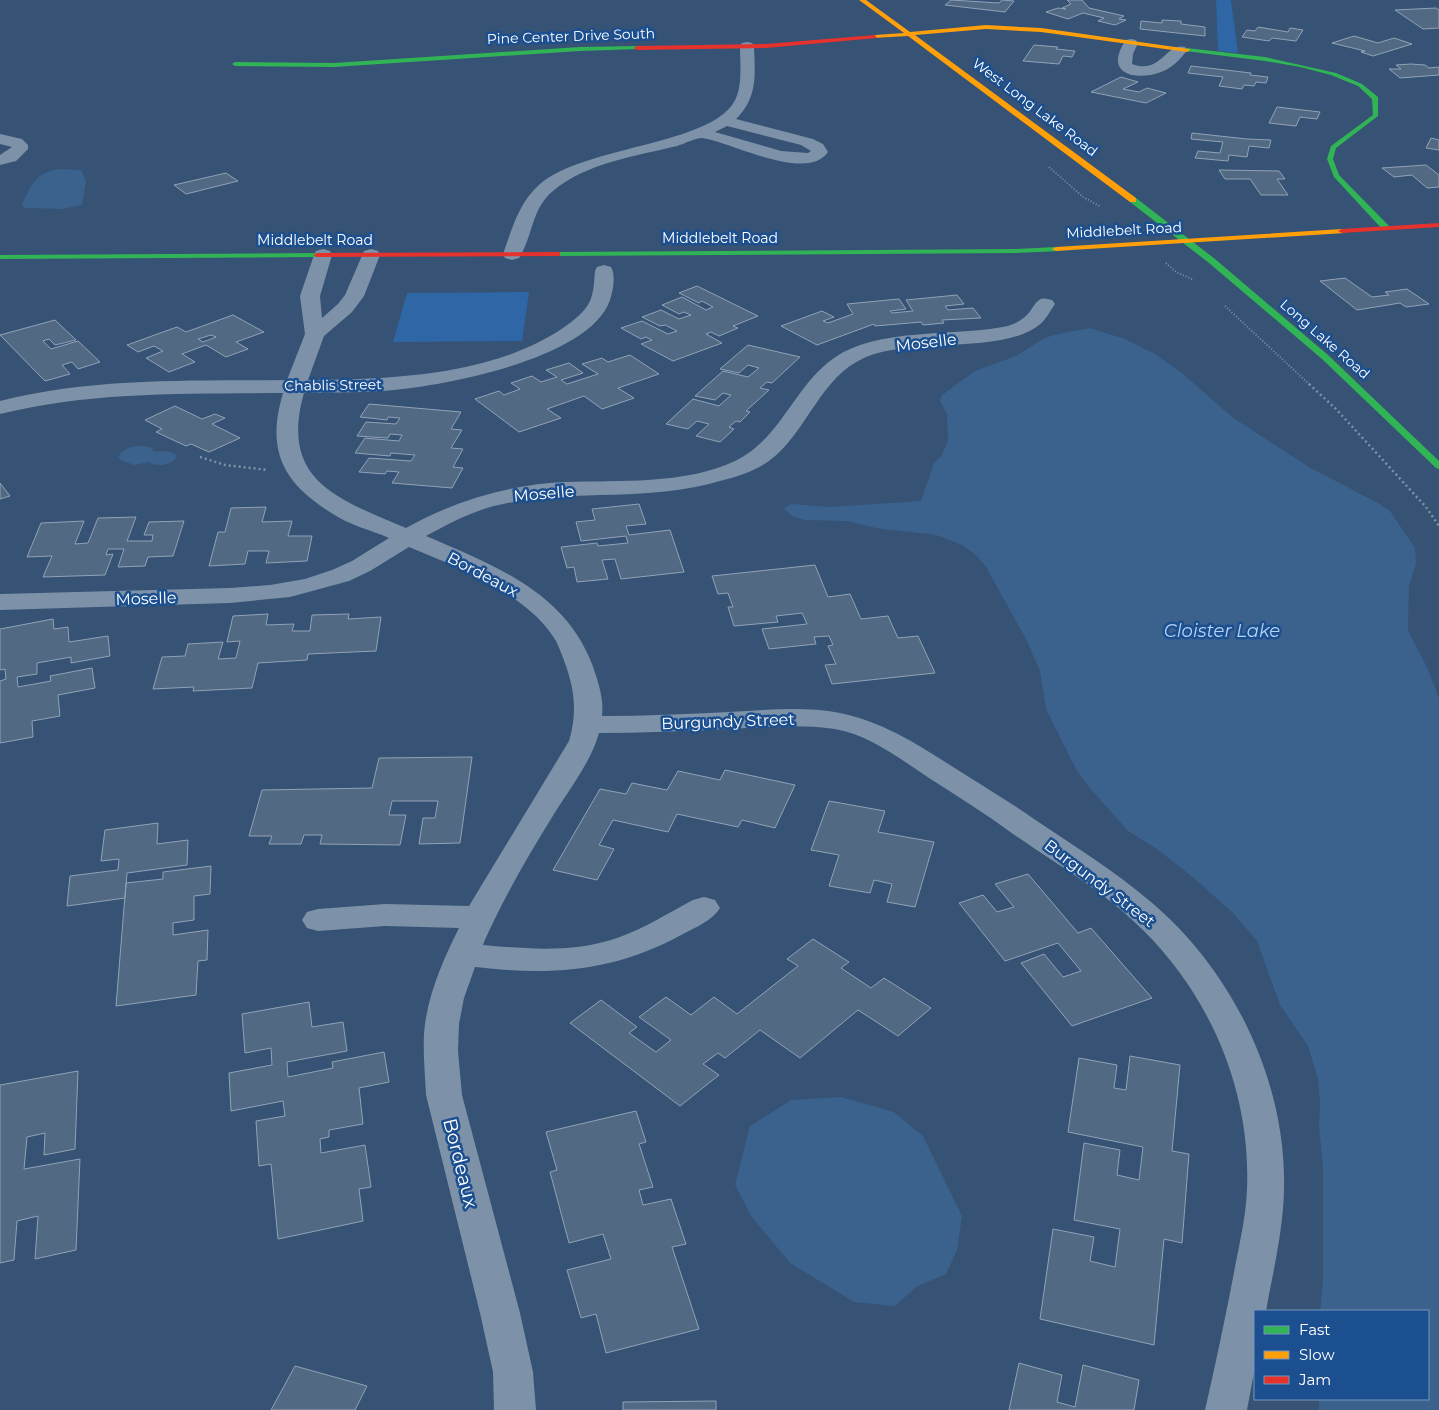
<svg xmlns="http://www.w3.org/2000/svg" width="1439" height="1410" font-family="Montserrat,sans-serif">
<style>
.green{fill:#2f66a5}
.water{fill:#3b618d}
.building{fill:#526984;stroke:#92a2b6;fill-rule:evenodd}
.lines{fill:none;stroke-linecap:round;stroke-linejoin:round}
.path-far1{stroke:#7d92a8;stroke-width:2;stroke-dasharray:1 2;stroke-linecap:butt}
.path{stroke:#7d92a8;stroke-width:2.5;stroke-dasharray:2 3;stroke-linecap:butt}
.street{fill:#7d92a8;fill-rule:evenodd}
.fast{fill:#30b455;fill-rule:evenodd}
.slow{fill:#ff9f0a;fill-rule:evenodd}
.jam{fill:#e5322d;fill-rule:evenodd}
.labels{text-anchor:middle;stroke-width:5;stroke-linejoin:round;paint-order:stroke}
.far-street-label{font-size:14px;fill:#fff;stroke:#1b4f8f}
.street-label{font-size:16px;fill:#fff;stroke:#1b4f8f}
.water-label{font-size:18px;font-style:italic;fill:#b5d3f5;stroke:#1b4f8f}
.near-street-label{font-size:19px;fill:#fff;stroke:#1b4f8f}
</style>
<rect width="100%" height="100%" fill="#365274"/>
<path class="green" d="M1216,0H1231L1238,53L1218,51Z
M529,292L522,341L393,342L407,293Z"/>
<path class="water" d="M60,169L81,170L86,181L82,205L62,209L25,208L22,205C32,183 35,173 60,169Z
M1090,328L1125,339L1155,354L1182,373L1232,417L1258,434L1309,467L1378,503L1390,511L1415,548L1416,564L1409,586L1408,631L1427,667L1439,698V1410H1319V1399H1428V1311H1320L1323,1282V1168L1319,1127L1320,1103L1318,1079L1308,1046L1280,1005L1257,941L1233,913L1195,879L1157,849L1128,831L1088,786L1076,769L1046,709L1040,671L1027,641L986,567L976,555L962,545L936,535L876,528L846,521L804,520L792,516L784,508L791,504L830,507L921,501L934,463L942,455L948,440L947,414L940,401L942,395L975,371L1016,356L1043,339L1053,335Z
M145,446L153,448L152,451C161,453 170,448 177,456C172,466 161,466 151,464L150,462L134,465L120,460L118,457C124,447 134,446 145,446Z
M841,1097L894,1112L923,1136L962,1216L957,1250L946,1274L916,1287L895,1306L854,1302L790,1263L751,1216L735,1185L750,1126L791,1100Z"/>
<path class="building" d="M951,0L999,3L1002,0L1014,1L1005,12L945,5Z
M1067,0H1082L1089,8L1124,16L1119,19L1126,20L1115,25L1098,21L1104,18L1083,13L1068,19L1046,12L1058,8L1066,9L1062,8L1071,4Z
M1436,8L1439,10V28L1423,29L1395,10Z
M1162,20L1181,21V24L1205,27V36L1140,29L1141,21L1162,23Z
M1258,27L1288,32L1290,28L1303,30L1296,41L1272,38L1269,41L1242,37L1247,30L1255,31Z
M1354,36L1378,43L1394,38L1412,44L1373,56L1361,52L1365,51L1332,43Z
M1034,45L1058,47L1056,49L1075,51L1072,57L1063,56L1059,64L1023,61Z
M1411,64L1425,65L1429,68L1439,67V75L1400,78L1389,69H1401L1396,65Z
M1191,66L1251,73L1250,75L1268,77L1266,83L1256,82L1254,86L1244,85L1242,89L1219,86L1223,77L1188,73Z
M1121,77L1138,82L1123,89L1139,92L1147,88L1166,93L1146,103L1091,92Z
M1277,107L1303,110L1320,112L1317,119L1300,117L1296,126L1269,123Z
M1192,133L1247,139L1271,140L1269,148L1249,146L1247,157L1229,155L1228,161L1195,158L1198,151L1220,153L1223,142L1191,139Z
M1431,138L1439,140V150L1426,148Z
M1426,165L1439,175V187L1427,188L1412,175L1394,177L1382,168Z
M1219,170L1279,171L1285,179H1277L1288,195H1261L1250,179H1225Z
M226,173L238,181L186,194L174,185Z
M1345,278L1372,297L1389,295L1385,292L1407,289L1429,304L1406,307L1400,303L1357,310L1320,281Z
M697,286L758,316L733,326L738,328L719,336L711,332L706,334L722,343L673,361L641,344L652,340L646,337L641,339L621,328L642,321L668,334L677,331L665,325L660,326L642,317L661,310L679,319L691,315L684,312L679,314L662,305L682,297L706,310L713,307L702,301L699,303L679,293Z
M957,295L964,304L945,306L948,310L973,308L981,318L942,320L944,323L923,325L921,322L875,326L874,324L817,345L781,326L822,311L834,317L823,321L828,323L853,314L847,304L899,299L906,309L890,311L892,313L913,311L906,300Z
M233,315L264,332L236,342L248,349L226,357L206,345L182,354L195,362L169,372L146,358L163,351L154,346L138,352L127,345L177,327L186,332ZM211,335L216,337L203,342L198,339Z
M55,320L76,340L55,345L49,339L43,341L51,349L78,341L100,362L78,369L72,362L62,365L70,374L45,381L0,335Z
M748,345L800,357L772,383L767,382L760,388L769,390L746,411L750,412L740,422L736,421L729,427L734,429L720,442L696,436L709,424L697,421L688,429L666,424L693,399L719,406L731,395L723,393L715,400L695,396L723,371L748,377L759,368L748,365L739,373L720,369Z
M630,355L659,374L618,388L634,398L602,409L584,396L547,409L561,418L519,432L475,399L499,391L504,395L520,389L511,383L532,376L541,382L557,377L546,370L569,363L583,373L561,380L567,384L598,374L582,364L602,358L608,362Z
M369,404L461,412L451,429L462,430L451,448L463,449L453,467L463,468L452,488L392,483L399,472L387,471L385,474L359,472L369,458L411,461L415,455L391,453L390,456L355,453L365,438L399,441L402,435L390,434L388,438L357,436L366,422L396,424L400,418L388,417L387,420L360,417Z
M175,406L202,419L215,414L225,418L212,424L240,438L209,452L191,444L186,446L156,432L162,429L145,420Z
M0,483L10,496L0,499Z
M639,504L646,524L626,526L629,535L670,530L684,572L621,579L615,559L602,560L608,579L577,582L574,567L567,568L561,547L597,543L598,546L628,543L626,536L581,541L576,522L595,520L592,509Z
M266,507L262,522L292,521L288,536H312L307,561L266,563L269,551H248L245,564L209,566L218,532H225L231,508Z
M136,517L127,541H152L153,535H144L149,522L184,521L173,556L148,557L145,566L118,567L124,549H108L106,555L113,554L105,575L43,577L52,556L27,557L41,523L84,521L75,544L88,543L98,518Z
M815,565L828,597L850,594L861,619L888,616L898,638L918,636L935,673L832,684L825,665L836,664L828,646L833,645L829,636L814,637L816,644L769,649L762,629L807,624L802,613L776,616L778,622L734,626L728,607H733L728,593L718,594L712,576Z
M268,614L266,625L294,624L292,631H310L312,615L349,614L348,619L381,617L376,651L308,654L307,660L258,663L252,688L193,691L194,687L153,689L162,657L185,656L188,644L223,642L218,659L236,658L240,641L227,642L233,616Z
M53,619L54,629L68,627L69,642L108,636L110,656L71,663V657L37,663V674L17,677L18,687L51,681L50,676L92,668L95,688L58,695L60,716L32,721L33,737L0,743V681L6,679L5,669L0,670V629Z
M472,757L460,843L419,844L423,818H435L438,801H392L389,815H406L400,845L320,844L322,835H304L301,844H269L272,836H249L262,790L372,788L379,758Z
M725,770L795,785L775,828L742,820L738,827L677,814L668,832L613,820L599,845L614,849L597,880L553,870L600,789L626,794L632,783L667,790L678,771L720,780Z
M829,801L885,811L878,832L934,842L915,907L887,902L892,884L874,880L870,893L829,886L839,855L811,850Z
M158,823L157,844L188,840L187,865L127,873L125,898L67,906L70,876L118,870L119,859L101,861L105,830Z
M211,866L210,894L194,896V920L173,923V935L208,930L207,960L198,961L196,995L116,1006L126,883L163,879V872Z
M1028,874L1078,933L1091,928L1152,998L1072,1026L1021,963L1044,954L1063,977L1081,971L1058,943L1005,961L959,903L983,895L997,912L1014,907L995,884Z
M813,939L849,962L841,968L871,988L884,978L931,1008L898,1036L858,1010L800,1058L760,1030L725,1058L718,1053L703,1064L719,1075L680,1106L570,1023L601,1000L637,1027L629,1033L656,1052L671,1040L639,1017L666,997L691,1015L714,997L737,1014L798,966L787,959Z
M309,1002L312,1027L343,1022L347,1051L287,1062L288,1077L333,1068L332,1062L384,1052L389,1082L359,1088L363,1124L329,1130V1137L320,1139L321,1153L365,1145L371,1187L359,1189L363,1221L278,1239L271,1164L259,1166L256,1121L285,1116L283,1101L231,1111L229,1073L272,1065L271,1048L245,1053L242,1014Z
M1130,1056L1180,1065L1172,1151L1189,1154L1182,1243L1164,1239L1154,1345L1040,1319L1053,1229L1094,1237L1090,1261L1115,1267L1120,1229L1074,1220L1084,1143L1120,1150L1117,1175L1139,1180L1143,1147L1068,1132L1079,1058L1117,1065L1114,1088L1126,1090Z
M78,1071L75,1149L44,1155L45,1133L27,1137L24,1169L80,1159L76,1250L35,1259L38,1216L17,1221L14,1260L0,1263V1085Z
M636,1111L646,1142L639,1144L653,1187L639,1190L643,1205L671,1199L686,1244L672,1247L699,1329L606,1353L596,1314L581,1318L567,1270L611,1259L603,1234L569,1243L550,1172L557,1170L546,1132Z
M1019,1363L1062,1375L1057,1402L1075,1407L1083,1365L1139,1380L1134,1410H1009Z
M295,1366L367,1386L355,1410H271Z
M716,1401V1410H623V1402Z"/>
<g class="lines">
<path class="path-far1" d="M1049,167L1083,197L1101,207
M1166,263L1176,272L1194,280
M1225,306L1310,385"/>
<path class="path" d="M1309,384L1336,409L1426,507L1439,526
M200,457L225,465L268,470"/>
<path class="street" d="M1131,39L1136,40L1138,43L1133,54L1132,64C1161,75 1166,42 1185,47L1187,50C1181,59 1171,69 1161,72C1134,82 1103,73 1126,40Z
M747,42L752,43L754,46C755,75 758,97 736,119L813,139L823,144L828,152C807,183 731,142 702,138C695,138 684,144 677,146C636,156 586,163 553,191C531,209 533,237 519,258L512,260L505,258L503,254C512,229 519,202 540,184C585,146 709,145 734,102C743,87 740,63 740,46L742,43ZM727,126L801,145L811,151L808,153L781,151L715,132Z
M0,134L22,139L28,145V149L16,161L0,165V155L12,147L0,144Z
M323,249L330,251L332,255L320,296L322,318L338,304L345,295L364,251L371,249L378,251L380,255L364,296L352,312L324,336L308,380C391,379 492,376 563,328C573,321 585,312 590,301C594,292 594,281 595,271L597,267L604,265L611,267C616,275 613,291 610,300C590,360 436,388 380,391C355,393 329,392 304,393C279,481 338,499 406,528C456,500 508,485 564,482C620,480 683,485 735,461C781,439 794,386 834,358C876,328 953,336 1003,327C1014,325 1025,319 1031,310C1033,307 1035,303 1038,301C1042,297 1047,299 1052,300L1055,304C1050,311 1046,320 1039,325C1004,354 912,338 866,357C819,377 808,432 769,461C755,471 737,477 720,481C649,502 574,489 503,504C476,509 450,523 426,536C493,565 564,591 592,664C598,681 604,698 602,716C645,716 687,714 729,712C766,710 804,706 840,713C882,722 914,742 950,765C978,783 1007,800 1034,819C1074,846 1115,871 1151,902C1233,971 1287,1082 1284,1191C1283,1231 1273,1272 1266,1311H1255V1367L1247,1410H1205C1216,1362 1226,1315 1235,1267C1240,1241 1246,1216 1247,1189C1251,1093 1212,999 1144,931C1105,892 1058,865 1013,834C986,814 957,796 929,778C900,759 870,735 835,729C800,724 764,727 728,729C685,731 642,733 599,733C592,760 569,790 554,814C528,856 504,897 484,942L483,945C527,949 574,953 617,938C644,929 668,913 693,900L704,897L715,900L720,908C712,921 696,927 683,934C614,972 551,976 475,967L464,998L459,1024L458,1051L462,1095L520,1313L533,1372L536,1410H494L493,1372L480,1313L426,1095C425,1074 423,1054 424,1033C427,996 443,960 459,928L385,926L318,931L307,928L302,920L307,912L318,909L385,904L469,906L569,741C577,714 575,692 566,666C563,658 560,649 556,641C529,594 457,567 409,547L370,571L349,581L290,597L230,603L0,610V594L230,588L270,585L305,579L332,570L352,561L389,538C371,530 349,525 333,514C282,483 266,450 283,393C187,394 93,391 0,414V401C94,377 191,381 287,380L305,334L300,296L314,255L316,251Z"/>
<path class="fast" d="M637,46L640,48L639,49L580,51L334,67L235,66L232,64L235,62L334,63L580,47Z
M1187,48L1265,57L1336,73L1362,84L1378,97V116L1336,148L1333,159L1339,175L1389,226V230H1383L1334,177L1327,159L1331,146L1373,115L1372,99L1358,86L1331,75L1300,67L1265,61L1185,51L1184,50Z
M1130,198H1136L1215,259L1328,355L1439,461V469L1436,468L1322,359L1209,263L1130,202Z
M1056,247H1059V251L1016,253L557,256L553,254L557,252L1016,249Z
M320,253V257H317L0,259V255Z"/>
<path class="slow" d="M859,0H866L910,32L986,25L1041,28L1189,49L1190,50L1187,52L1041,32L986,29L915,35L1136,198V202H1130L908,36L873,38L875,35L904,33Z
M1342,229H1345V233L1056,251L1052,249L1056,247Z"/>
<path class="jam" d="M875,35L877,38L766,48L637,50L634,48L637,46L766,44Z
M1439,223V227L1342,233L1338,231L1342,229Z
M557,252H560V256L317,257L313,255L317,253Z"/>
</g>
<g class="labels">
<g class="far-street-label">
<text transform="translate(571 36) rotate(-2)" y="5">Pine Center Drive South</text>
<text transform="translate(1035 107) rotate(37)" y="5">West Long Lake Road</text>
<text transform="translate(1124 230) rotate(-3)" y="5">Middlebelt Road</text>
<text x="720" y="243">Middlebelt Road</text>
<text x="315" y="245">Middlebelt Road</text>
<text transform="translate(1325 339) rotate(41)" y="5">Long Lake Road</text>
<text transform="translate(333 385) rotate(-1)" y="5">Chablis Street</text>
</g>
<g class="street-label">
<text transform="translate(926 342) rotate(-7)" y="6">Moselle</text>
<text transform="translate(544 493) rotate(-5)" y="6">Moselle</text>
<text transform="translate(483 574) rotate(28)" y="6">Bordeaux</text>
<text transform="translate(146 598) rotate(-2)" y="6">Moselle</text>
<text transform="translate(728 721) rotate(-2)" y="6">Burgundy Street</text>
<text transform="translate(1100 883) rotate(37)" y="6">Burgundy Street</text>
</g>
<g class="water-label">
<text x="1222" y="637">Cloister Lake</text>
</g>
<g class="near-street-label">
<text transform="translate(461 1163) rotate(76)" y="7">Bordeaux</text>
</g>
</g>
<rect x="1254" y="1310" width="175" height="90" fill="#1b4f8f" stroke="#7695bc"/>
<rect x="1264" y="1326" width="25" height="8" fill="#30b455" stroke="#7695bc"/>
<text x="1299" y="1335" font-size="15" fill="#ffffff">Fast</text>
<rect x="1264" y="1351" width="25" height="8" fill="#ff9f0a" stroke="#7695bc"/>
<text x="1299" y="1360" font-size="15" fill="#ffffff">Slow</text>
<rect x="1264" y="1376" width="25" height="8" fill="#e5322d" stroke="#7695bc"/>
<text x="1299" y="1385" font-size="15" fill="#ffffff">Jam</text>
</svg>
